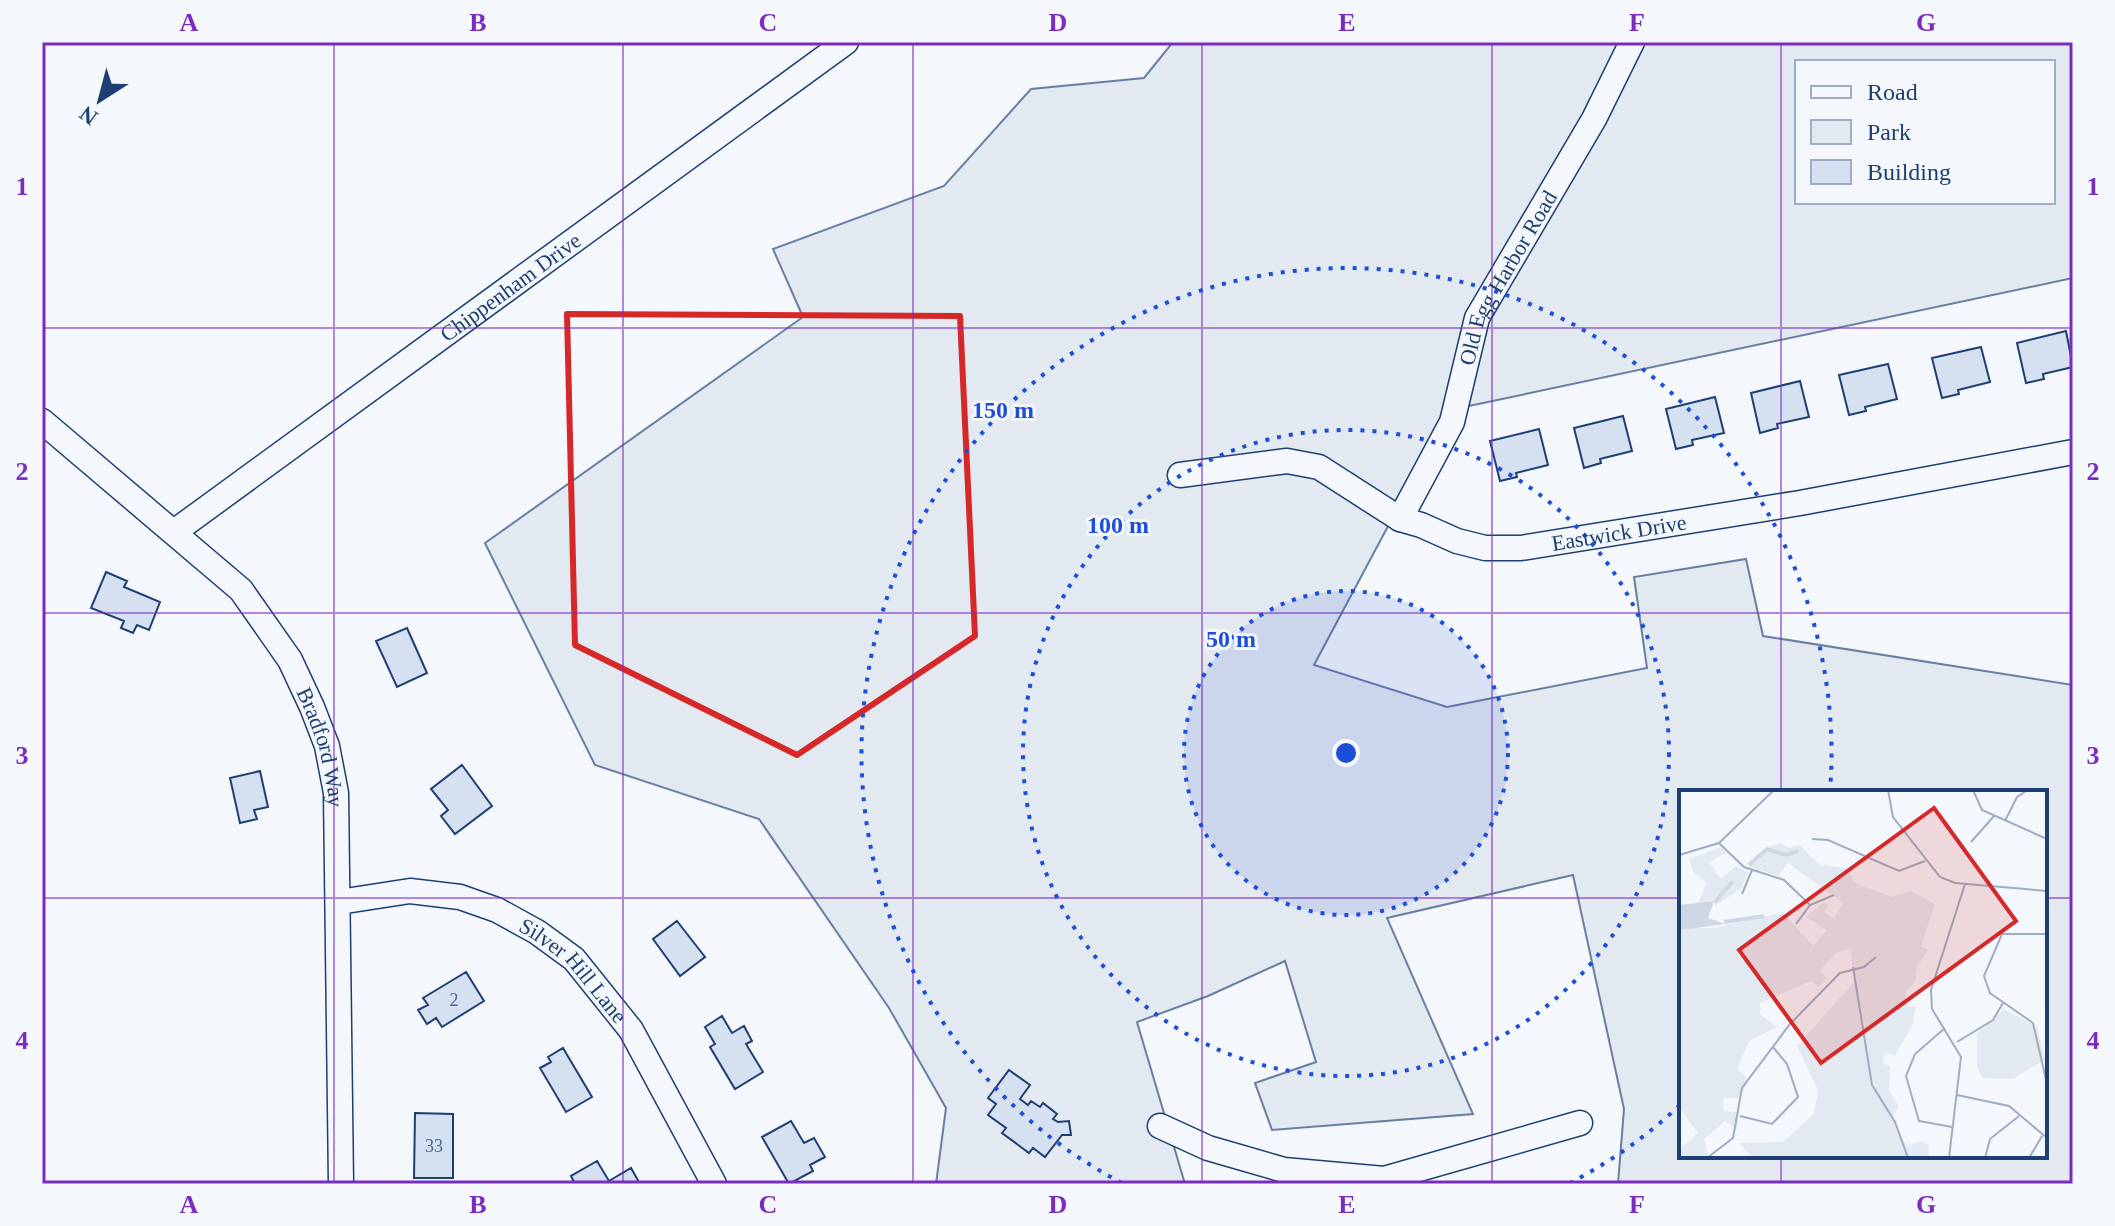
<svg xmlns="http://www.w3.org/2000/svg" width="2115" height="1226" font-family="'Times New Roman',serif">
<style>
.green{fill:#e3e9f0;stroke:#687fa3;stroke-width:2;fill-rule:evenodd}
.building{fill:#d5e0f0;stroke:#1d3f73;stroke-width:2}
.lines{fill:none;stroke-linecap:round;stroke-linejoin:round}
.minor-casing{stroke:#1d3f73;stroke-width:27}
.minor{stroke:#f4f7fb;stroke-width:24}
.marked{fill:none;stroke:#d62828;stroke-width:6;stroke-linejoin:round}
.grid{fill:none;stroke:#7b2cbf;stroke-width:2;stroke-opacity:0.55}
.ring{fill:none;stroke:#1d4ed8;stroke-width:4;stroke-dasharray:4 8}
.labels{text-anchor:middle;stroke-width:6;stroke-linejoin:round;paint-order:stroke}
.number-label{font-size:18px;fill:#4b6792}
.street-label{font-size:22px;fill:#1d3f73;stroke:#f4f7fb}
.inset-river{fill:none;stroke:#cfd7e4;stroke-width:4}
.inset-road{fill:none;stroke:#9eadc5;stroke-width:2}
.view{fill:#d62828;fill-opacity:0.15;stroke:#d62828;stroke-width:4}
.inset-edge{fill:none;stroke:#1d3f73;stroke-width:4}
.centre{fill:#1d4ed8;stroke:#f4f7fb;stroke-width:4}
.ring-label{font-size:24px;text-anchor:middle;font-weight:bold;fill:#1d4ed8;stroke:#f4f7fb;stroke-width:6;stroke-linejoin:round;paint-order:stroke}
.neatline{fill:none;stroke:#7b2cbf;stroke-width:3}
.grid-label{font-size:26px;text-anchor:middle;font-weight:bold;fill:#7b2cbf}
</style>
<rect width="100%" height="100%" fill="#f4f7fb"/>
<path class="green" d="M1173,42H2073V278L1450,410L1314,665L1447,707L1647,668L1634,577L1746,559L1763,636L2073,685V1184H1618L1624,1109L1573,875L1387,918L1473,1114L1272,1130L1255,1083L1316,1062L1285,961L1208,996L1137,1022L1185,1184H936L946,1108L889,1008L759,819L595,765L485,543L803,317L773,249L944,186L1031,89L1144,78ZM1797,62H2053V202H1797ZM1681,792H2045V1156H1681Z"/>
<path class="building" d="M2066,331L2073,367L2043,374L2044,379L2026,383L2017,343Z
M1981,347L1990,382L1958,390L1959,394L1942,398L1932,358Z
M1888,364L1897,399L1865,407L1866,411L1849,415L1839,375Z
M1800,381L1809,417L1777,424L1778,428L1760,433L1751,393Z
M1715,397L1724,433L1692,440L1693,445L1676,449L1666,409Z
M1623,416L1632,451L1600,459L1601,463L1584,468L1574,428Z
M1539,429L1548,465L1516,473L1517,477L1500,481L1490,441Z
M106,572L127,581L124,587L160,602L149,630L137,625L133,633L121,628L124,621L91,608Z
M407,628L427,673L397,687L376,641Z
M462,765L492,806L455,834L441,816L448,810L431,789Z
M260,771L268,807L254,810L257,819L240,823L230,778Z
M677,921L705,957L680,976L653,939Z
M466,972L484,1001L442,1027L436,1018L427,1024L418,1010L428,1005L423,998Z
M722,1016L732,1033L744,1026L752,1041L746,1044L763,1072L735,1089L710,1047L715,1044L705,1027Z
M563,1048L592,1097L566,1112L540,1068L551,1062L548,1057Z
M1009,1070L1030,1085L1020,1099L1028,1105L1031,1101L1040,1107L1043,1103L1057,1114L1053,1119L1058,1122L1069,1121L1071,1135H1062L1045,1157L1033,1148L1029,1153L1002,1133L1006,1128L988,1115L996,1104L988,1098Z
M415,1113L453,1114V1178H414Z
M791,1121L804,1143L814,1138L825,1157L810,1165L813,1171L789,1184L762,1137Z
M597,1161L609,1181L631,1168L640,1184H575L571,1176Z"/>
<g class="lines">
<g class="minor-casing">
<g id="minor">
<path id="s1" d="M42,421L241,590L290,660L312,707L327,746L336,793L341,1184"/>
<path id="s2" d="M1180,475L1287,461L1319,467L1400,519L1421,525L1457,541L1485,548H1521L1800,503L2073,452"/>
<path id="s3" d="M1400,519L1452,422L1477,318L1594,119L1632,42"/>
<path id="s4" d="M174,532L846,42"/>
<path id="s5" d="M339,902L410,891L460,897L497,910L537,932L574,959L631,1030L714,1184"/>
<path d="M1160,1126L1208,1148L1284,1170L1384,1179L1580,1123"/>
</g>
</g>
<use href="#minor" class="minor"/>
</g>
<path class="marked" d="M567,314L960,316L975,636L797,755L575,645Z"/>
<path class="grid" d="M334,42V1184M623,42V1184M913,42V1184M1202,42V1184M1492,42V1184M1781,42V792M42,328H2073M42,613H2073M42,898H1681M2045,898H2073M1781,1156V1184"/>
<circle cx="1346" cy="753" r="162" fill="#1d4ed8" fill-opacity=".12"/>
<g class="ring">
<circle cx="1346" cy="753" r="162"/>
<circle cx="1346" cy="753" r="323"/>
<path d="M1680 1105A485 485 0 0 1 1570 1183M1122 1183A485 485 0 1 1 1830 791"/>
</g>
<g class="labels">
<g class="number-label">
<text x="454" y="1006">2</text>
<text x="434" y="1152">33</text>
</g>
<g class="street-label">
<text dy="8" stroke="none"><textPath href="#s3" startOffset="266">Old Egg Harbor Road</textPath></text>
<text dy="8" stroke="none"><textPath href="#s4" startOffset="416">Chippenham Drive</textPath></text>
<text dy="8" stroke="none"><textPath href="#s2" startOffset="462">Eastwick Drive</textPath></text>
<text dy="8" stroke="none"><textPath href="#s1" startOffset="440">Bradford Way</textPath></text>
<text dy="8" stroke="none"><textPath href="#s5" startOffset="260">Silver Hill Lane</textPath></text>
</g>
</g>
<g transform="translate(1679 790)">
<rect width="368" height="368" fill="#f4f7fb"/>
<path d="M102,53L110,58L121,55L140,75L168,78L176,93L188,98L213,107L231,101L256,114L242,156L249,160L238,177L236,192L227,201L226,216L237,217L233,236L216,265L206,263L204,274L211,276L210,300L220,317L213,327L223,348L229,357L241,351L249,354L250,368H74L60,353L104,352L135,324L139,300L118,256L176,191L171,158L157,163L141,180L148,188L139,197L132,191L81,213V224L98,237L70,251L58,279L70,290L60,308H44V321L60,322L58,340L46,331L25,349L30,368H0V360L19,343L0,317V138H35L104,122L134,156L148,140L127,127L145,112L149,116L145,122L155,129L164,113L109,73L99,86L69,76L87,58ZM43,57L47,63L30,72L42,89L57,76L69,82L63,98L37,115L32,110L18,115L28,93L14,81L10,69ZM325,219L358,237L366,270L333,289L304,288L298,277V244Z" fill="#e3e9f0"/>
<path d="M35,111L29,128L46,134L0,140V115Z" fill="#cfd7e4"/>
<path class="inset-river" d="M70,75L88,59L107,65L119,61M36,112L54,91M45,132L85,126"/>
<path class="inset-road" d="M209,0L214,27L261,87L276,93L368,101M294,0L303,20L368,49M326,31L338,7L349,0M133,49L149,50L220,81L246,71M292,52L315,26M40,53L65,77L105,90L131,115M0,65L40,53L95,0M63,104L73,80M117,134L131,115L155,105M368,144H323L305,186L311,203L354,233L368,294M174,177L193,295L216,332L229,368M266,238L236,264L227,286L240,331L273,337M278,252L314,230L324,213M278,305L330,316L368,348M61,326L93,334L119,307L108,274L94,257M28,368L54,348L63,298L111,234L161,183L185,177L197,167M270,368L282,267L253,219L252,200L286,94M306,368L311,349L340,326M350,368L363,346"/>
<path class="view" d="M255,18L337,131L142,273L60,160Z"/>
<rect width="368" height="368" class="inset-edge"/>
</g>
<circle cx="1346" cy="753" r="12" class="centre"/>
<g class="ring-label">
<text x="1003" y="418">150 m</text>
<text x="1118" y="533">100 m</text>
<text x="1231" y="647">50 m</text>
</g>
<rect width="2115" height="1226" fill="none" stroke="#f4f7fb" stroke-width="88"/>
<rect x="1795" y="60" width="260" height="144" fill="#f4f7fb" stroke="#9eadc5" stroke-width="2"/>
<rect x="1811" y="86" width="40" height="12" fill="#f4f7fb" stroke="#9eadc5" stroke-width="2"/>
<text x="1867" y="100" font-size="24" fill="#1d3f73">Road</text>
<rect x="1811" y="120" width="40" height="24" fill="#e3e9f0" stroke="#9eadc5" stroke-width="2"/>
<text x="1867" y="140" font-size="24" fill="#1d3f73">Park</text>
<rect x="1811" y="160" width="40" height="24" fill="#d5e0f0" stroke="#9eadc5" stroke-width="2"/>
<text x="1867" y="180" font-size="24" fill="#1d3f73">Building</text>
<g transform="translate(100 100) rotate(216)" stroke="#f4f7fb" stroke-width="6" paint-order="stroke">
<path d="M0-6L14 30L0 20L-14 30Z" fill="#1d3f73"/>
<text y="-12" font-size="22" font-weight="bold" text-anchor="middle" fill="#1d3f73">N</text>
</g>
<rect x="44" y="44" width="2027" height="1138" class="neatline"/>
<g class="grid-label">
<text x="189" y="31">A</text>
<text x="478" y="31">B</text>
<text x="768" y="31">C</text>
<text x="1058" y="31">D</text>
<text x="1347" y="31">E</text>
<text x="1637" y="31">F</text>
<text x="1926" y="31">G</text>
<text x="22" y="195">1</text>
<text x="2093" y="195">1</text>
<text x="22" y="480">2</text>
<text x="2093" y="480">2</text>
<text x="22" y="764">3</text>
<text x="2093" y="764">3</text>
<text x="22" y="1049">4</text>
<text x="2093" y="1049">4</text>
<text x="189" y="1213">A</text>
<text x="478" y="1213">B</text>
<text x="768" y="1213">C</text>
<text x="1058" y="1213">D</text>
<text x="1347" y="1213">E</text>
<text x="1637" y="1213">F</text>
<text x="1926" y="1213">G</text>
</g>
</svg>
